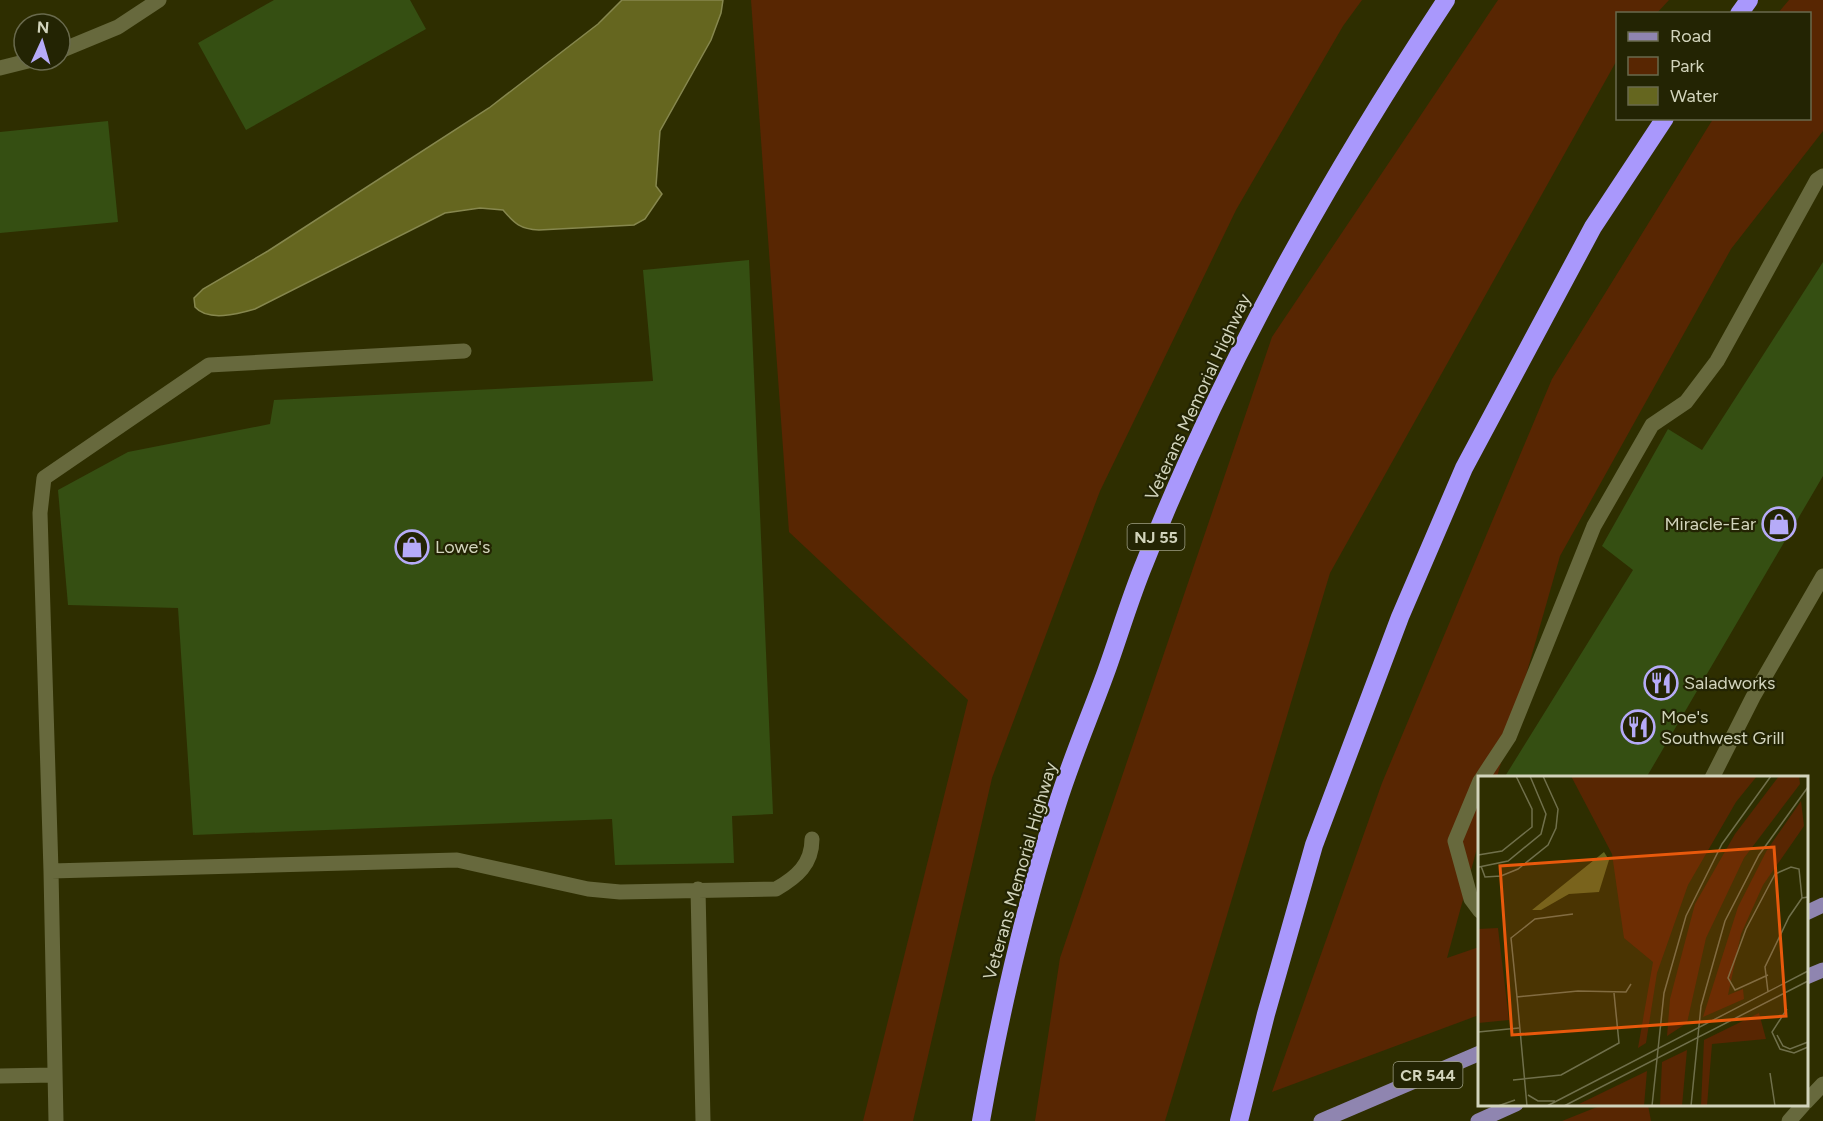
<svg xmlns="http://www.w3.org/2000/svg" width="1823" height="1121" font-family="Figtree,sans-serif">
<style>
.green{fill:#582602}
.water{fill:#65661f;stroke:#86874e;stroke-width:1.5}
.building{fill:#354f12}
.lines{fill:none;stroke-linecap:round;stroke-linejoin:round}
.service{stroke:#67693d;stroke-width:15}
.primary{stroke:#8f85b0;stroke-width:15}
.motorway{stroke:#a998fc;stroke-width:18}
.labels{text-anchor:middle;stroke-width:4.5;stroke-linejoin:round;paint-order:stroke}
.shield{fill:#232403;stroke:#9e9f84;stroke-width:1.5}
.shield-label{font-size:16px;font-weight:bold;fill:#d2d4bc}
.street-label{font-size:18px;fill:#d2d4bc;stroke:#232403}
.poi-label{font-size:18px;fill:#d2d4bc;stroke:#232403;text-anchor:start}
.inset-road{fill:none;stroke:#70704b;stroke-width:1.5}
.view{fill:#e8590c;fill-opacity:0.15;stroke:#e8590c;stroke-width:3}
.inset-edge{fill:none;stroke:#d2d4bc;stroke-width:3}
</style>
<rect width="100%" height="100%" fill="#2e2e00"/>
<path class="green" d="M751,0H1362L1343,26L1236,210L1100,491L992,778L913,1121H863L968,700L789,532Z
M1498,0H1669L1657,13L1618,14L1617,60L1330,573L1165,1121H1035L1060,958L1272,337Z
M1789,0H1823V131L1731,249L1560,556L1497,777L1480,778L1479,841L1447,958L1479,947V1015L1272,1092L1382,783L1552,379L1713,119L1810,118V14L1778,13Z
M1602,1105H1648L1651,1121H1562Z"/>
<path class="water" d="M622,0H723L721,13L711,40L660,131L656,186L662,194L645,219L634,225L539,230C520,229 515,224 503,210L480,208L445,213L255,309C238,314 208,322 195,307L194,298L203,289L268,251L489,108L598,24Z"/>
<path class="building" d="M274,0H410L426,29L246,130L198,43Z
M108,121L118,222L0,233V132Z
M749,260L773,814L732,816L734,863L615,865L612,819L193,835L178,608L68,605L58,490L128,452L270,424L274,400L653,381L643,270Z
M1823,262V476L1646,778H1504L1633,570L1602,546L1668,429L1702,450Z"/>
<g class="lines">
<path class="service" d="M60,51L118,27L159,0
M0,68L32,60
M1482,778L1509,737L1594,526L1652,425L1686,402L1717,361L1817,180L1823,176
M1712,778L1753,697L1823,576
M1480,781L1455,841L1471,899L1480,911
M51,871L40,513L44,478L209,365L464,351
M698,889L703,1121
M0,1076L54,1075
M1806,1102L1823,1084
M56,1121L51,871L457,860L588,889L620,892L776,889C797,877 812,864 812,839
M1789,1121L1804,1104"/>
<path class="primary" d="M1806,913L1823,905
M1806,977L1823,970
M1321,1121L1480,1053
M1478,1121L1516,1104"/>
<path class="motorway" d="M1739,14L1749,0
M981,1121C1000,1014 1024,908 1057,805C1071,760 1090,716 1106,672C1119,636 1130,598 1145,562C1223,364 1329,177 1446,0
M1239,1121L1266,1014L1314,845L1400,617L1464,468L1593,227L1665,118"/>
</g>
<defs>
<g id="shop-ring" transform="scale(1.725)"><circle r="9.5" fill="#232403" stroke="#b6abf8" stroke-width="1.5"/><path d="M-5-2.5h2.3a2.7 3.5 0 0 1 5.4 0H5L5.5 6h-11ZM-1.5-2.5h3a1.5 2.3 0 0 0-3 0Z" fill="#b6abf8"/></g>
<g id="restaurant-ring" transform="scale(1.725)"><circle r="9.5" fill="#232403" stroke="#b6abf8" stroke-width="1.5"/><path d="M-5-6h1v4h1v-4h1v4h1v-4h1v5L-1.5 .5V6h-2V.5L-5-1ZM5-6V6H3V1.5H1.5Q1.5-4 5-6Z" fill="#b6abf8"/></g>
</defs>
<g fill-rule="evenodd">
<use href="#shop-ring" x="1779" y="524"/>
<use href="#shop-ring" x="412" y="547"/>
<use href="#restaurant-ring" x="1661" y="683"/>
<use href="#restaurant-ring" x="1638" y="727"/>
</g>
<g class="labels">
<g class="shield">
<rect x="1127.5" y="524" width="57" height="26" rx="4.5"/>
<rect x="1393.5" y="1062" width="69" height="26" rx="4.5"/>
</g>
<g class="shield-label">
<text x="1156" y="543">NJ 55</text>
<text x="1428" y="1081">CR 544</text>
</g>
<g class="street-label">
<text transform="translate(1198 397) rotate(-65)" y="6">Veterans Memorial Highway</text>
<text transform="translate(1020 871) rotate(-74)" y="6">Veterans Memorial Highway</text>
</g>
<g class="poi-label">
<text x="1756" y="530" text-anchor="end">Miracle-Ear</text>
<text x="435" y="553">Lowe's</text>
<text x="1684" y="689">Saladworks</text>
<text x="1661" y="723">Moe's<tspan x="1661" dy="21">Southwest Grill</tspan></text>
</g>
</g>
<g transform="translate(1478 776)">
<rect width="330" height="330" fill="#2e2e00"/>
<path d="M93,0H279L258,26L210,109L179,197L168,267L160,272L175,186L146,162L134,78ZM301,0H321L322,8L266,82L228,162L209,247L189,260L192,223L217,128L257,58ZM323,25L326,50L285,109L263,158L250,219L265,213L266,223L225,241L260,131L289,74ZM20,152L31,244L0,247V153ZM281,237L288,263L234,268L229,330H223L226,264ZM209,274L204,330H182L184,286ZM169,295L166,330L101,328Z" fill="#582602"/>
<path d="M126,76L131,84L121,116L91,118L63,134H54Z" fill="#65661f"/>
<path class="inset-road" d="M0,79L24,75L54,51V33L38,0M3,90L7,101L23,100L40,93L70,69L78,52L80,33L65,0M1,91L30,85L63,58L68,38L52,0M290,199L257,214L250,202L268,153L297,98L313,91L321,93L324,122M290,216L287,191L311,141L324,122L330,121M39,221L33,162L57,143L95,138M309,233L294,256L302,273L316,277L330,271M0,256L41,252M299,259L305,270L312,273L330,266M292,297L297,330M35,304L83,299L141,267L136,217M50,319L60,325H77M20,330L37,324M49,330L39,221L100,215L148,216L153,208M69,330L330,195M86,330L330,205M174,330L186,217L208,140L244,68L293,0M213,330L223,230L247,145L281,79L330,11"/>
<path class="view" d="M296,71L308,240L34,259L22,90Z"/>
<rect width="330" height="330" class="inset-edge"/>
</g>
<rect x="1616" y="12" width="195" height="108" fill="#232403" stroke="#696a4d" stroke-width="1.5"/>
<rect x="1628" y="32" width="30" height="9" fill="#8f85b0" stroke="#696a4d" stroke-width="1.5"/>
<text x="1670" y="42" font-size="18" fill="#d2d4bc">Road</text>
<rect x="1628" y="57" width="30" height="18" fill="#582602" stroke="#696a4d" stroke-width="1.5"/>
<text x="1670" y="72" font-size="18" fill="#d2d4bc">Park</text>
<rect x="1628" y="87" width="30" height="18" fill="#65661f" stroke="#696a4d" stroke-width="1.5"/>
<text x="1670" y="102" font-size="18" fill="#d2d4bc">Water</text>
<g transform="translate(42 42) rotate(4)"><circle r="28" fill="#232403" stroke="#696a4d" stroke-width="1.5"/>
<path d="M0-4.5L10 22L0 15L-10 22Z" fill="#b6abf8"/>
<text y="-9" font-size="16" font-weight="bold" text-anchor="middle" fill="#d2d4bc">N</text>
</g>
</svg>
